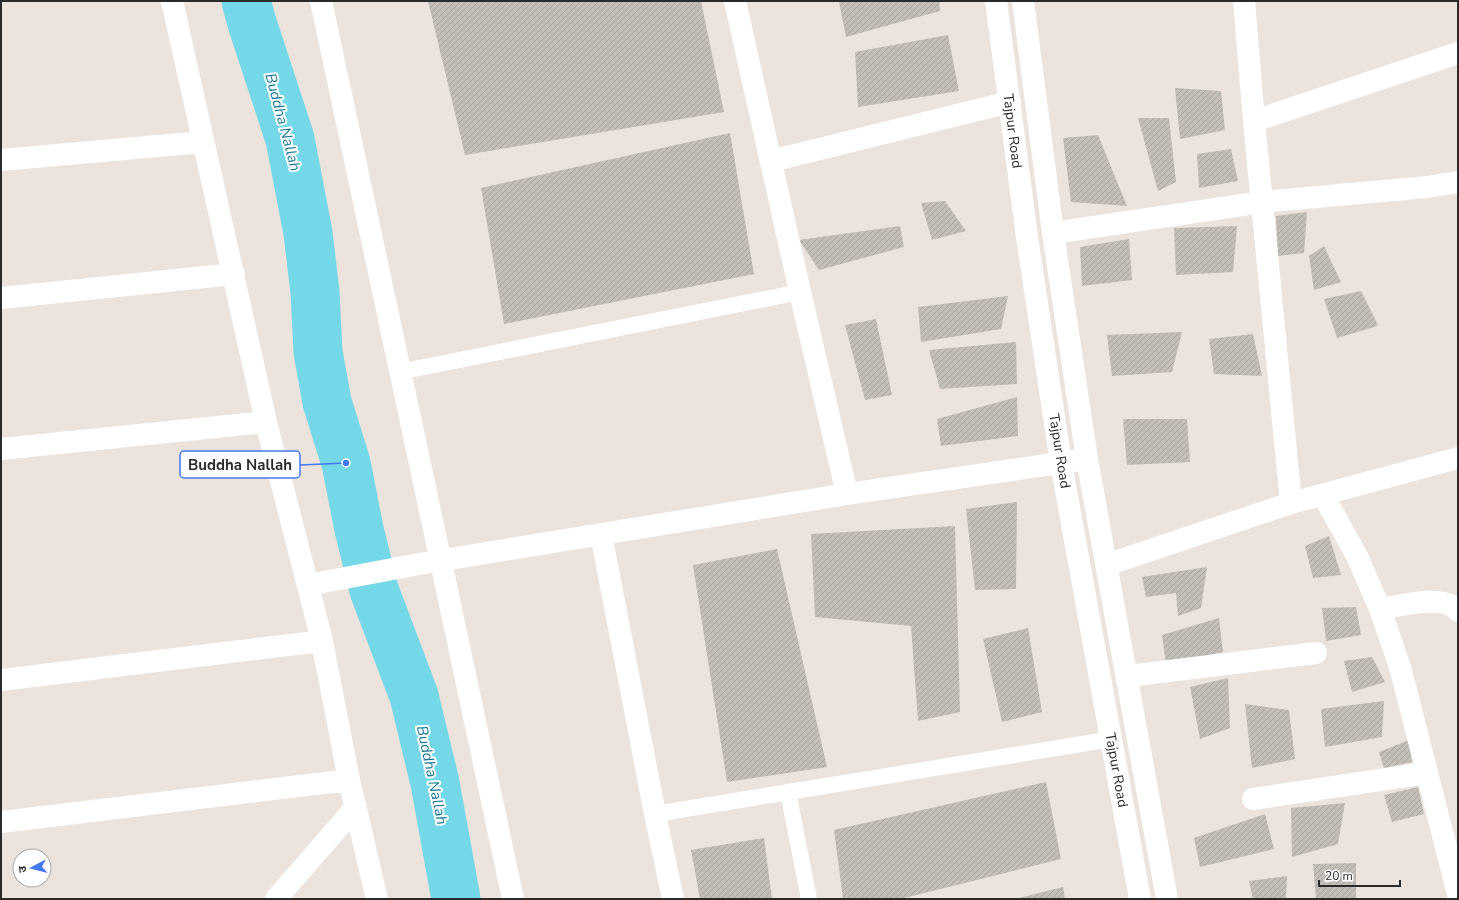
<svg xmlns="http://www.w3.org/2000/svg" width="1459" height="900" font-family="'Nunito Sans','Noto Sans Devanagari',sans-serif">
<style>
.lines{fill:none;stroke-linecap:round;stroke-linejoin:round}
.river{stroke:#74d8e9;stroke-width:49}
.building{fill:url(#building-hatch)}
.lane{stroke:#fff;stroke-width:16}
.street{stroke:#fff;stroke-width:22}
.secondary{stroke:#fff;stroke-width:22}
.labels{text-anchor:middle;stroke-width:4;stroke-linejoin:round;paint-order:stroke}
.street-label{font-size:14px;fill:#2a2a2a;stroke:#fff}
.water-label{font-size:15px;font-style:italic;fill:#137895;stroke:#fff}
.leader{fill:none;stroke:#4379f2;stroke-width:1.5}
.callout-dot{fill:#4379f2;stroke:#fff;stroke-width:1.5}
.callout{fill:#fff;stroke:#4379f2;stroke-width:1.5}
.callout-label{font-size:15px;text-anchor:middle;font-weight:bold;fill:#2a2a2a}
</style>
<defs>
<pattern id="building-hatch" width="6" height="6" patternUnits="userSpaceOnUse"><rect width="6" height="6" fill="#c4beb8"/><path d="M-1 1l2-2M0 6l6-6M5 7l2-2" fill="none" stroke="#a9a39e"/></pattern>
</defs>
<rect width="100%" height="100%" fill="#ebe3dc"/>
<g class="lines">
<path class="river" d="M246,1L252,23L290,139L308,233L315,292L318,352L327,402L346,463L359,529L374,590L414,696L435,783L456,899"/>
</g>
<path class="building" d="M428,1H701L724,112L465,155Z
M842,1H939L940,11L846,37L839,2Z
M948,35L959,91L858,107L855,52Z
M1175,88L1221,91L1225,130L1180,139Z
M1138,118H1169L1176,182L1158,191Z
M730,133L754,274L504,324L481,188Z
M1098,135L1127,206L1071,202L1063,138Z
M1231,149L1238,181L1199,188L1197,154Z
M945,201L966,231L932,240L921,203Z
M1307,212L1304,253L1278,256L1276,216Z
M900,226L904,247L819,270L799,240Z
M1237,226L1233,272L1176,275L1174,228Z
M1129,239L1132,280L1082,286L1080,247Z
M1324,246L1341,282L1314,290L1309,256Z
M1361,291L1378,325L1374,327L1337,338L1324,299Z
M1008,296L1001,329L921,342L918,307Z
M876,319L892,395L865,400L845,325Z
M1182,332L1172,372L1112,376L1107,335Z
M1253,334L1262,376L1214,374L1209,339Z
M1016,342L1017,384L940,389L929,350Z
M1017,397L1018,436L941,446L937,419Z
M1123,419H1187L1190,462L1127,465Z
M1017,502L1016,589L975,590L966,509Z
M955,526L960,712L918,721L911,626L815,617L811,534Z
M1329,536L1341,575L1313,578L1305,546Z
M777,549L827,767L727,782L693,565Z
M1207,567L1201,608L1178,616L1176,593L1146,597L1142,577Z
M1356,607L1361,635L1326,641L1322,608Z
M1219,618L1223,652L1166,664L1162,635Z
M1028,628L1042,712L1002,722L983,639Z
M1372,657L1385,682L1352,692L1344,661Z
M1228,678L1230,728L1200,739L1190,687Z
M1384,701L1382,737L1325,747L1321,709Z
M1245,704L1289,710L1295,759L1252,768Z
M1409,740L1412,762L1384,768L1379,752Z
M1046,782L1061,859L900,899H843L834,830Z
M1418,787L1424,814L1392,822L1384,795Z
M1345,803L1338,844L1292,857L1291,808Z
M1265,814L1274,849L1200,867L1194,838Z
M764,838L772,899H700L691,850Z
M1356,863V899H1316L1313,864Z
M1287,876L1286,899H1253L1249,881Z
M1063,887L1065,899H1019V898Z"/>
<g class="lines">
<path class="lane" d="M399,372L800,292
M788,792L809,899
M655,814L1112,739"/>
<path class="street" d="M172,1L266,422L322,641L349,780L377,899
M321,1C384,301 450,600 513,899
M735,1L800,292L847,494
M1244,1L1254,121L1291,503
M1254,121L1458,53
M1,160L203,142
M771,161L1010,102
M1053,233L1262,202L1427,187L1458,182
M1,298L234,274
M1,449L266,422
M1323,495L1357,556L1380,609L1400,667L1458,894
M601,534L655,814L673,899
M1106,565L1291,503L1458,458
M308,585L419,564L847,494L1087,459
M1380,609C1399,606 1445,593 1458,611
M1128,676L1316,653
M1,680L322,641
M1253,799L1427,773
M1,822L349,780
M276,899L356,807"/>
<path class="secondary" d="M996,1L1027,237L1061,463L1140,899
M1023,1L1053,233L1087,459L1167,899"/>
</g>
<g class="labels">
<g class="street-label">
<text transform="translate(1013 131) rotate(83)" y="5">Tajpur Road</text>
<text transform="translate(1060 451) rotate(81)" y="5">Tajpur Road</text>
<text transform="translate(1117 770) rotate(80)" y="5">Tajpur Road</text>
</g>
<g class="water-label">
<text transform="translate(283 122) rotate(75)" y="5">Buddha Nallah</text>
<text transform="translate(432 775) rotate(78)" y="5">Buddha Nallah</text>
</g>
</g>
<path class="leader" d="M346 463L300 465"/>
<circle class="callout-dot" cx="346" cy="463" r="4"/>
<rect class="callout" x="180" y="451" width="120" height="27" rx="4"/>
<g class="callout-label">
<text x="240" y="470">Buddha Nallah</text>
</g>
<rect width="1459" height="900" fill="none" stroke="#2a2a2a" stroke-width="4"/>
<g transform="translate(32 868) rotate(263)"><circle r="19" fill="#ffffff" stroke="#aaaaaa"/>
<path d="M0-3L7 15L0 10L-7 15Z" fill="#4379f2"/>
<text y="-6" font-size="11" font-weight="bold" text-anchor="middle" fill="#2a2a2a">उ</text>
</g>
<path d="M1319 880v6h81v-6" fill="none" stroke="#2a2a2a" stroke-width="2"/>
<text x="1325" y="880" font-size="12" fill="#2a2a2a" stroke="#ffffff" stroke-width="3" paint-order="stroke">20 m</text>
</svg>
